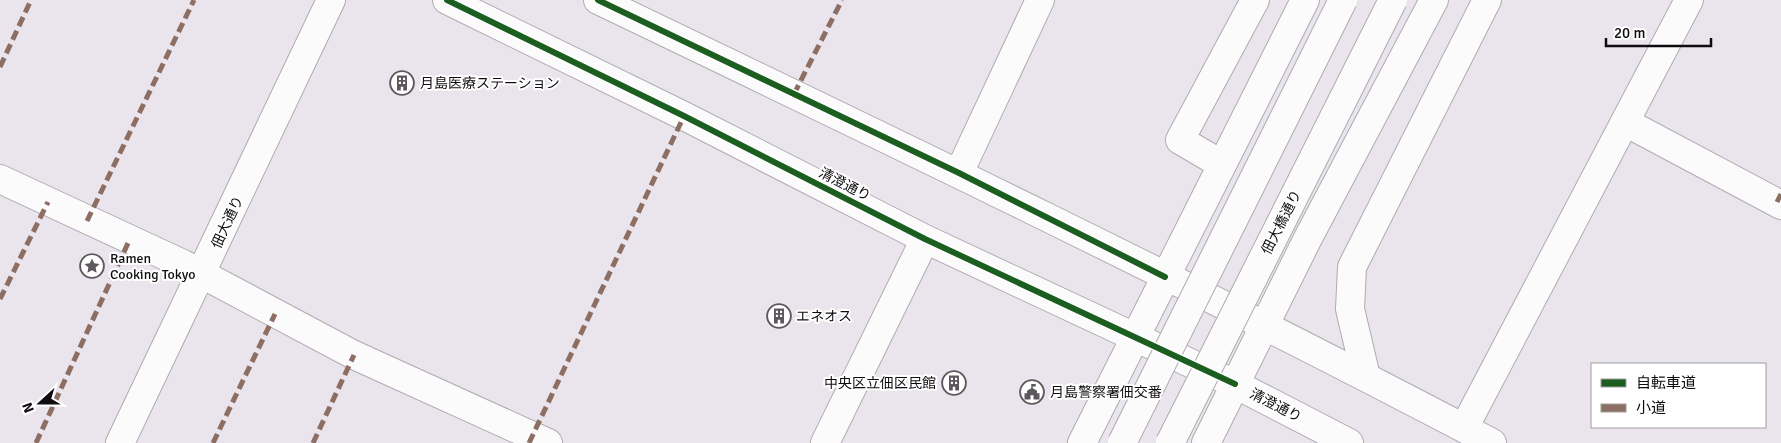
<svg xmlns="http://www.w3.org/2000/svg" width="1781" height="443" font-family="Signika,'Noto Sans JP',sans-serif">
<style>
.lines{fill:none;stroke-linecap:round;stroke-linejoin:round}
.street-casing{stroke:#afabb1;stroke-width:30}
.secondary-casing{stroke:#afabb1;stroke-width:30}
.street{stroke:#fcfbfc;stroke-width:28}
.secondary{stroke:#fcfbfc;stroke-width:28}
.secondary-bridge-casing{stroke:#afabb1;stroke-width:30;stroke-linecap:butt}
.secondary-bridge{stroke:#fcfbfc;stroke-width:28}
.quiet{stroke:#8d6e63;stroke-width:5;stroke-dasharray:10 5;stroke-linecap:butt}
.cycleway-casing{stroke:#fff;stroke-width:9}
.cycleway{stroke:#1b5e20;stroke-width:6}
.labels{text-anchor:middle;stroke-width:4;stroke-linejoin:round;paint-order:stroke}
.poi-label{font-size:14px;fill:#0f0c10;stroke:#fff;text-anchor:start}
.street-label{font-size:14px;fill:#0f0c10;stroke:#fff}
</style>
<rect width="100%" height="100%" fill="#eae4ec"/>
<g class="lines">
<g class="street-casing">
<path id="street" d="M1625,122L1781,205
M1221,164L1180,140L1255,0
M0,179L183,264L354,355L548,443
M1366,377L1350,309L1352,267L1487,0"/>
</g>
<g class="secondary-casing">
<path id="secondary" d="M447,0L684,116L925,239L1235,384L1349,443
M598,0C898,144 1198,288 1492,443
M959,173L1040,0
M1464,428L1689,0
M120,443L331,0
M825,443L925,239
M1082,443L1305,0
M1206,443L1308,238L1434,0"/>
</g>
<use href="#street" class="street"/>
<use href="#secondary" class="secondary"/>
<g class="secondary-bridge-casing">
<path id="secondary-bridge" d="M1122,443L1343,0
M1170,443L1393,0"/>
</g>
<use href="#secondary-bridge" class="secondary-bridge"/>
<path class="quiet" d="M0,67L31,0
M794,94L842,0
M1777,202L1781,194
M87,221L194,0
M0,299L48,202
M36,443L129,241
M213,443L275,314
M313,443L354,355
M529,443L684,116"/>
<g class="cycleway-casing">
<path id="cycleway" d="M447,0L684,116L925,239L1235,384
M598,0L959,173L1165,277"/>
</g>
<use href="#cycleway" class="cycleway"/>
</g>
<defs>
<g id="building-ring" transform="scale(1.25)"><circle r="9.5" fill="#fff" stroke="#5c585d" stroke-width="1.5"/><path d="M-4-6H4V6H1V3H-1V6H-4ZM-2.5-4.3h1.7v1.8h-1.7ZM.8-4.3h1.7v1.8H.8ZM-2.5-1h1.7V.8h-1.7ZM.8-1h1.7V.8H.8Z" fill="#5c585d"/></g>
<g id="sight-ring" transform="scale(1.25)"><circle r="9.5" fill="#fff" stroke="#5c585d" stroke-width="1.5"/><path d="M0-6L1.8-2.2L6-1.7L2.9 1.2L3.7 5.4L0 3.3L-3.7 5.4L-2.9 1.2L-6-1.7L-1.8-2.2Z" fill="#5c585d"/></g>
<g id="civic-ring" transform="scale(1.25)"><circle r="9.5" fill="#fff" stroke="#5c585d" stroke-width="1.5"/><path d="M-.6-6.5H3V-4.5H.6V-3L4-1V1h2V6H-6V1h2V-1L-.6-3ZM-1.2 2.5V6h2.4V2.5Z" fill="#5c585d"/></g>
</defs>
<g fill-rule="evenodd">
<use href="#building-ring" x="402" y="83"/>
<use href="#sight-ring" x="92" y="266"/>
<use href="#building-ring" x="779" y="316"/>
<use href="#building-ring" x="954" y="383"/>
<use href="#civic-ring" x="1032" y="392"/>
</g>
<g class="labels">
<g class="poi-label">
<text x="420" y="88">月島医療ステーション</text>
<text x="110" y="263">Ramen<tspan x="110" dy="16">Cooking Tokyo</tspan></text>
<text x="796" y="321">エネオス</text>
<text x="936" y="388" text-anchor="end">中央区立佃区民館</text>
<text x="1050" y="397">月島警察署佃交番</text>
</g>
<g class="street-label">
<text transform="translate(845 184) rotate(27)" y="5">清澄通り</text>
<text transform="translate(227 222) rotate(-65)" y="5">佃大通り</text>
<text transform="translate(1281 222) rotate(-63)" y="5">佃大橋通り</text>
<text transform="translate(1276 405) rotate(27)" y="5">清澄通り</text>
</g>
</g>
<rect x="1591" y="363" width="175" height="65" fill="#ffffff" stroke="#9f9e9f"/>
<rect x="1601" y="379" width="25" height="8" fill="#1b5e20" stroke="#9f9e9f"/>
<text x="1636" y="388" font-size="15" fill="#0f0c10">自転車道</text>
<rect x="1601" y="404" width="25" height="8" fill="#8d6e63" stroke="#9f9e9f"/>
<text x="1636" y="413" font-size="15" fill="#0f0c10">小道</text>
<g transform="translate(40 403) rotate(249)" stroke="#ffffff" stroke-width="4" paint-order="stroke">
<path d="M0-4L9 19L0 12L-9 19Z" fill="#0f0c10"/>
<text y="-8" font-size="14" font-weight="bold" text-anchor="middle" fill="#0f0c10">N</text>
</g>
<path d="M1606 38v8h105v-8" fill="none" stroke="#0f0c10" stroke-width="2.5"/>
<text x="1614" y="38" font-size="15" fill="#0f0c10" stroke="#ffffff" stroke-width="4" paint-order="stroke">20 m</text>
</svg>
